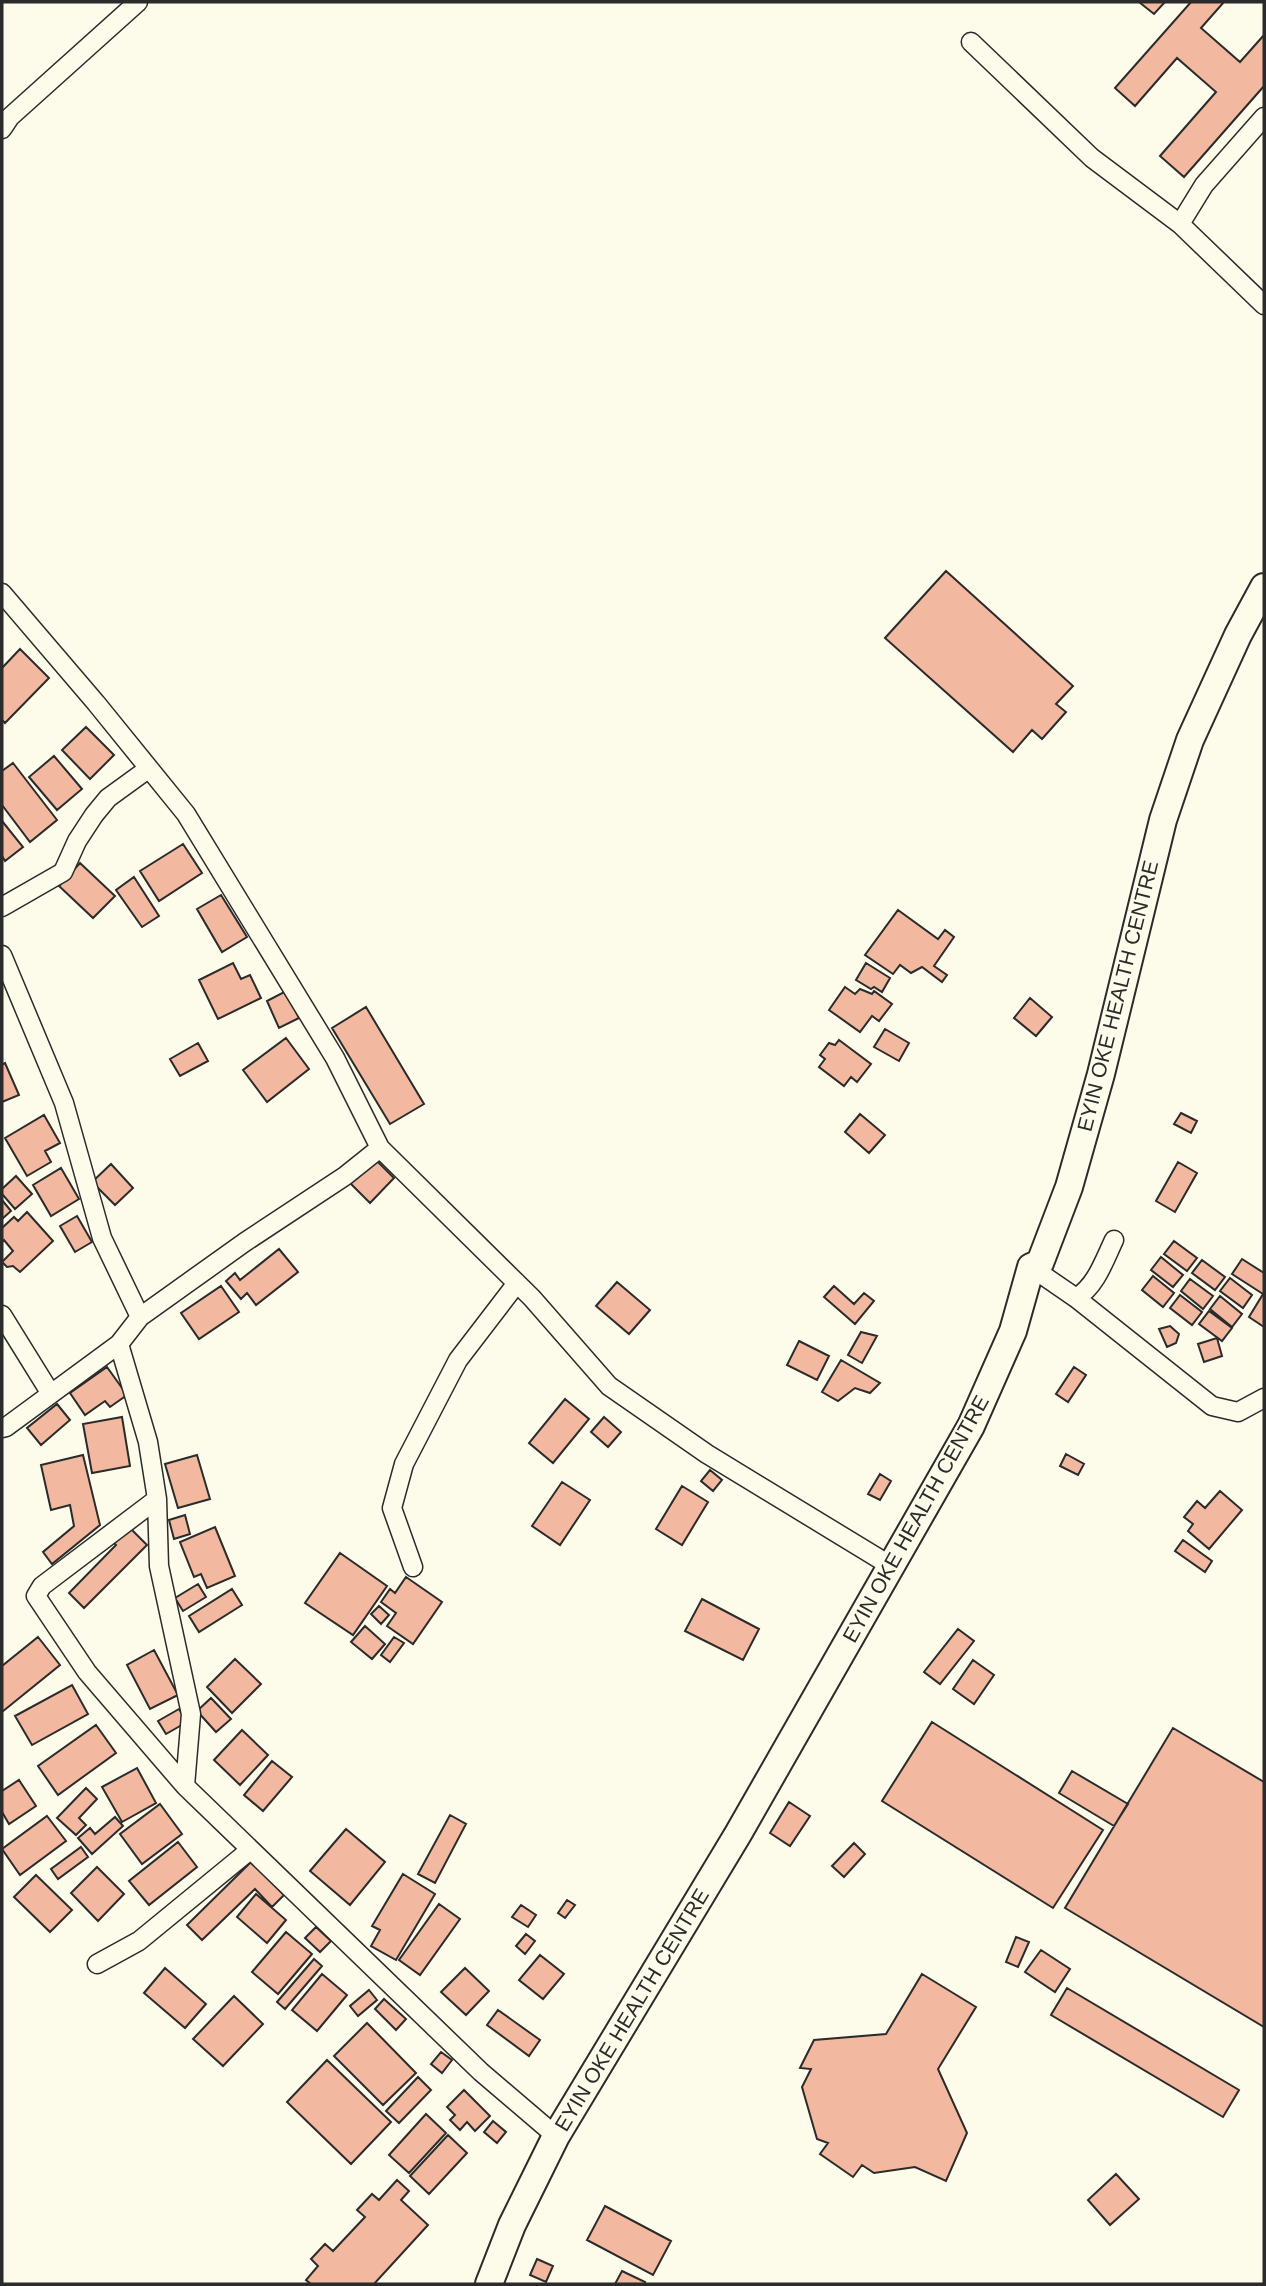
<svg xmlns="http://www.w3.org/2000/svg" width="1266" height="2286" font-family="Arial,sans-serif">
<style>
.building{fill:#f2b8a0;stroke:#2b2b2b;stroke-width:2}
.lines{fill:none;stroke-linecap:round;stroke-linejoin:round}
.minor-casing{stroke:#2b2b2b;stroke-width:21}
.primary-casing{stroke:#2b2b2b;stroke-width:30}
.minor{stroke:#fdfbea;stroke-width:18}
.primary{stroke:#fdfbea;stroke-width:26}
.labels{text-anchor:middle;stroke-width:5;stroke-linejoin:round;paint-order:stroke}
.street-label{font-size:21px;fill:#2b2b2b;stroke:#fdfbea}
</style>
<rect width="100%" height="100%" fill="#fdfbea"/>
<path class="building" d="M1139,2H1165L1154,14Z
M1191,2H1224L1201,28L1240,62L1264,35V86L1184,177L1160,156L1216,92L1177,58L1135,106L1115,88Z
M946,571L1073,686L1056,704L1066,712L1042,739L1032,730L1013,752L885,638Z
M20,649L49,678L5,723L2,720V668Z
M86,727L114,755L90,779L62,750Z
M54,756L82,789L57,810L29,777Z
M13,763L57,820L30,842L2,805V771Z
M2,821L23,847L5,861L2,856Z
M183,844L202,873L159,901L140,871Z
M80,863L115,896L93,918L59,886Z
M134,877L159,916L142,927L116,890Z
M221,895L247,937L222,952L197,909Z
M898,910L938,939L945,930L954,937L934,966L947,975L942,982L922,967L911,973L900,965L893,974L865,955Z
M233,963L241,979L250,975L261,998L218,1019L199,980Z
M866,963L890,978L882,992L874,987L871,989L856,980Z
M845,987L855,994L860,989L872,994L874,991L892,1004L879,1021L872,1016L860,1032L829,1010Z
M286,991L299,1018L279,1028L267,1001Z
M1030,998L1052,1017L1036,1036L1014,1018Z
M366,1007L424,1104L390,1124L332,1028Z
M885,1029L909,1043L899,1061L874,1047Z
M286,1038L309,1069L267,1102L243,1070Z
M839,1040L871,1064L857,1082L851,1077L844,1086L819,1067L825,1059L820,1055L829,1043L835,1045Z
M198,1043L208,1061L180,1076L170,1059Z
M5,1063L19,1095L2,1102V1065Z
M1181,1113L1197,1121L1191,1133L1174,1124Z
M860,1114L885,1135L869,1153L845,1132Z
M44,1115L60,1143L45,1151L51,1162L27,1176L5,1138Z
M374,1158L394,1178L370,1203L350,1183Z
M1178,1162L1197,1173L1175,1212L1156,1201Z
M111,1164L133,1188L115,1205L92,1182Z
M61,1168L79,1199L51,1216L33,1185Z
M16,1176L32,1194L15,1209L2,1194V1189Z
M2,1200L11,1211L2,1219Z
M27,1212L53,1241L20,1272L13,1266L7,1267L2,1262L13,1251L4,1240L2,1242V1228L14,1217L18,1221Z
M77,1216L92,1242L75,1252L60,1226Z
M1174,1241L1197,1258L1187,1271L1164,1254Z
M279,1249L298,1272L256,1305L247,1293L241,1299L226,1281L235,1273L240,1280Z
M1161,1257L1183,1275L1173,1287L1151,1270Z
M1242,1259L1264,1273V1327L1249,1317L1263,1294L1232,1274Z
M1202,1260L1225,1277L1215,1290L1192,1273Z
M1153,1276L1174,1293L1163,1307L1142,1290Z
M1230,1278L1252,1295L1243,1308L1220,1291Z
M1190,1279L1213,1296L1203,1309L1181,1291Z
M617,1282L650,1310L629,1334L596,1306Z
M221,1286L239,1312L199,1339L181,1313Z
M834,1286L854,1304L864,1293L874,1301L855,1324L824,1297Z
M1180,1295L1202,1312L1192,1325L1170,1308Z
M1220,1296L1242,1314L1232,1327L1210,1309Z
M1209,1311L1232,1328L1222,1341L1199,1324Z
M1170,1326L1179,1334L1176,1343L1167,1347L1159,1329Z
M861,1332L877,1336L862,1363L848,1355Z
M1217,1338L1222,1356L1204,1362L1198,1344Z
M799,1341L829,1356L817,1380L787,1365Z
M841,1360L880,1383L870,1393L855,1388L838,1401L822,1392Z
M107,1367L127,1395L110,1407L105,1401L85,1415L70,1393Z
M1074,1367L1086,1375L1068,1402L1056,1394Z
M565,1399L589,1419L553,1463L529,1443Z
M57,1404L70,1420L41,1445L27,1428Z
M122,1417L130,1466L92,1473L83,1424Z
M604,1417L621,1432L608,1447L591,1432Z
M1066,1454L1084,1464L1078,1475L1060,1466Z
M83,1455L100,1525L52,1564L43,1552L74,1526L70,1505L51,1510L41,1465Z
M197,1455L210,1499L178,1508L165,1464Z
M710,1470L722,1480L713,1491L701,1481Z
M880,1474L891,1481L880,1500L868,1494Z
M562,1482L590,1500L560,1545L532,1526Z
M682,1486L708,1502L682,1545L656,1529Z
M1220,1491L1242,1510L1209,1549L1188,1531L1193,1524L1184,1517L1197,1501L1205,1508Z
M185,1515L190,1534L174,1539L169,1520Z
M128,1526L147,1545L84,1608L69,1593L116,1545L113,1542Z
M215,1527L235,1576L207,1588L201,1574L194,1577L180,1542Z
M1183,1540L1212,1561L1205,1572L1175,1551Z
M340,1553L387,1586L353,1635L305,1603Z
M406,1577L442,1602L413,1644L387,1626L396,1613L381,1602L390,1589L395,1593Z
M198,1584L206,1597L183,1611L175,1598Z
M232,1589L242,1605L199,1632L189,1616Z
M702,1599L759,1629L743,1660L685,1631Z
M379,1606L389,1615L381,1624L371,1614Z
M365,1626L385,1644L372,1659L351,1642Z
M958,1629L974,1641L940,1684L924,1672Z
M38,1637L60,1665L2,1712V1666Z
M394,1637L404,1643L390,1662L381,1655Z
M154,1650L178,1695L150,1709L127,1665Z
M235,1659L261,1684L232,1713L207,1687Z
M973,1660L994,1675L974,1704L953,1689Z
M72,1685L88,1714L32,1745L15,1716Z
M211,1698L231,1719L216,1732L197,1711Z
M179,1709L187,1722L166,1734L158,1721Z
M932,1722L1103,1830L1053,1908L882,1801Z
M96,1725L116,1753L58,1795L38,1766Z
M1173,1728L1264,1782V2027L1065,1908Z
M242,1730L268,1755L240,1785L214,1760Z
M272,1761L292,1777L263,1811L244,1795Z
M137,1768L156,1803L122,1822L102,1787Z
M1072,1771L1128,1804L1114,1826L1059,1793Z
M19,1780L36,1806L9,1824L2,1812V1791Z
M86,1788L97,1799L79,1818L86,1825L76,1835L57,1818Z
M789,1802L810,1816L790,1846L770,1833Z
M160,1804L182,1834L142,1864L120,1834Z
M450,1815L466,1824L435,1883L418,1874Z
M47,1816L66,1841L20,1875L2,1849Z
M115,1817L123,1826L92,1854L78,1838L90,1828L95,1834Z
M346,1829L385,1862L350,1905L310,1871Z
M178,1842L197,1867L149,1905L129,1881Z
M854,1843L865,1854L844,1877L832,1866Z
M81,1847L88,1857L58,1879L51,1869Z
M251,1862L284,1895L272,1907L255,1889L202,1940L187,1925Z
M97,1867L124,1894L98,1921L71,1893Z
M403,1874L435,1894L396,1960L371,1946L380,1930L372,1926Z
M36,1875L72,1910L50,1932L14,1897Z
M256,1894L286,1920L267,1943L237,1917Z
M567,1900L575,1905L565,1918L558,1913Z
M439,1904L460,1919L420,1975L399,1960Z
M521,1905L536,1915L528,1927L512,1917Z
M316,1927L331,1941L320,1952L305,1938Z
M286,1932L312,1954L278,1994L252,1972Z
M526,1934L535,1941L525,1954L516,1946Z
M1016,1937L1029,1942L1018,1967L1006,1962Z
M1041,1950L1070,1969L1055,1992L1025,1972Z
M540,1955L564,1974L543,1999L519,1980Z
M314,1959L322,1966L285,2009L277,2002Z
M165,1968L206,2004L185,2028L144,1993Z
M465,1968L489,1991L466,2015L441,1992Z
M322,1974L347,1995L317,2031L292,2010Z
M922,1974L976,2007L938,2069L967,2133L946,2181L915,2167L874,2173L862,2165L853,2177L820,2154L828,2143L817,2139L802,2087L811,2069L800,2068L814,2040L886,2034Z
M1067,1988L1239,2090L1223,2117L1051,2015Z
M369,1990L377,2000L358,2016L350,2006Z
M234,1996L263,2024L223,2066L193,2039Z
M384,1999L406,2019L396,2030L375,2009Z
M498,2010L540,2040L529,2056L487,2025Z
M367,2023L416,2073L383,2105L334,2056Z
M441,2052L452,2060L442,2073L431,2064Z
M327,2060L391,2122L351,2164L287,2102Z
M418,2077L431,2090L399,2123L386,2111Z
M464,2090L490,2116L475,2131L467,2122L460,2130L450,2120L455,2115L447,2107Z
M426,2114L446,2133L409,2173L389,2155Z
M493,2121L506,2132L497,2143L484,2132Z
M448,2135L467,2153L429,2194L410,2176Z
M1116,2174L1139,2199L1110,2225L1088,2200Z
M397,2180L409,2191L401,2200L428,2225L374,2284H311L306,2280L318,2266L311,2259L325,2244L333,2251L365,2217L357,2210L372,2194L379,2200Z
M605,2206L671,2241L653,2275L587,2240Z
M537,2259L553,2266L546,2282L530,2275Z
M622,2271L645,2282L644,2284H615Z"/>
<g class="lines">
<g class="minor-casing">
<path id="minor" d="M971,42L1092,158L1180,224L1264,305
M2,129L10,117L138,2
M1180,224L1204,185L1264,117
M2,593L96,703L186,814L335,1058L380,1148L532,1298L609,1386L707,1454L891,1566
M2,907L63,872L77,841L94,815L108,798L148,769
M2,955L64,1103L102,1238L140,1317
M1031,1267L1076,1298L1212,1406L1238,1412L1264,1398
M1076,1298C1096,1286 1104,1261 1114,1240
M2,1315L51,1394
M119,1344L148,1442L157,1499L159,1566L191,1714L185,1786
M2,1428L6,1427L119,1344L140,1317L245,1242L345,1176L380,1148
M157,1499L42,1586L36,1596L87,1672L185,1786L481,2072L556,2136
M413,1567L392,1508L404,1464L458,1360L517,1283
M97,1964L139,1941L250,1850"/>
</g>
<g class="primary-casing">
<path id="primary" d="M489,2284L512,2225L556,2136L738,1834L971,1426L1013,1331L1031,1267L1040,1263L1069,1187L1101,1074L1163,820L1190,740L1238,635L1264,587"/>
</g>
<use href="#minor" class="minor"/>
<use href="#primary" class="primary"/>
</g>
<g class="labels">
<g class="street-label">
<text transform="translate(1118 996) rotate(-76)" y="7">EYIN OKE HEALTH CENTRE</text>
<text transform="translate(916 1519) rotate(-61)" y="7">EYIN OKE HEALTH CENTRE</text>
<text transform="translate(632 2010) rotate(-59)" y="7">EYIN OKE HEALTH CENTRE</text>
</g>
</g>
<rect width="1266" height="2286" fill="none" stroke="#2b2b2b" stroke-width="7"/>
</svg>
